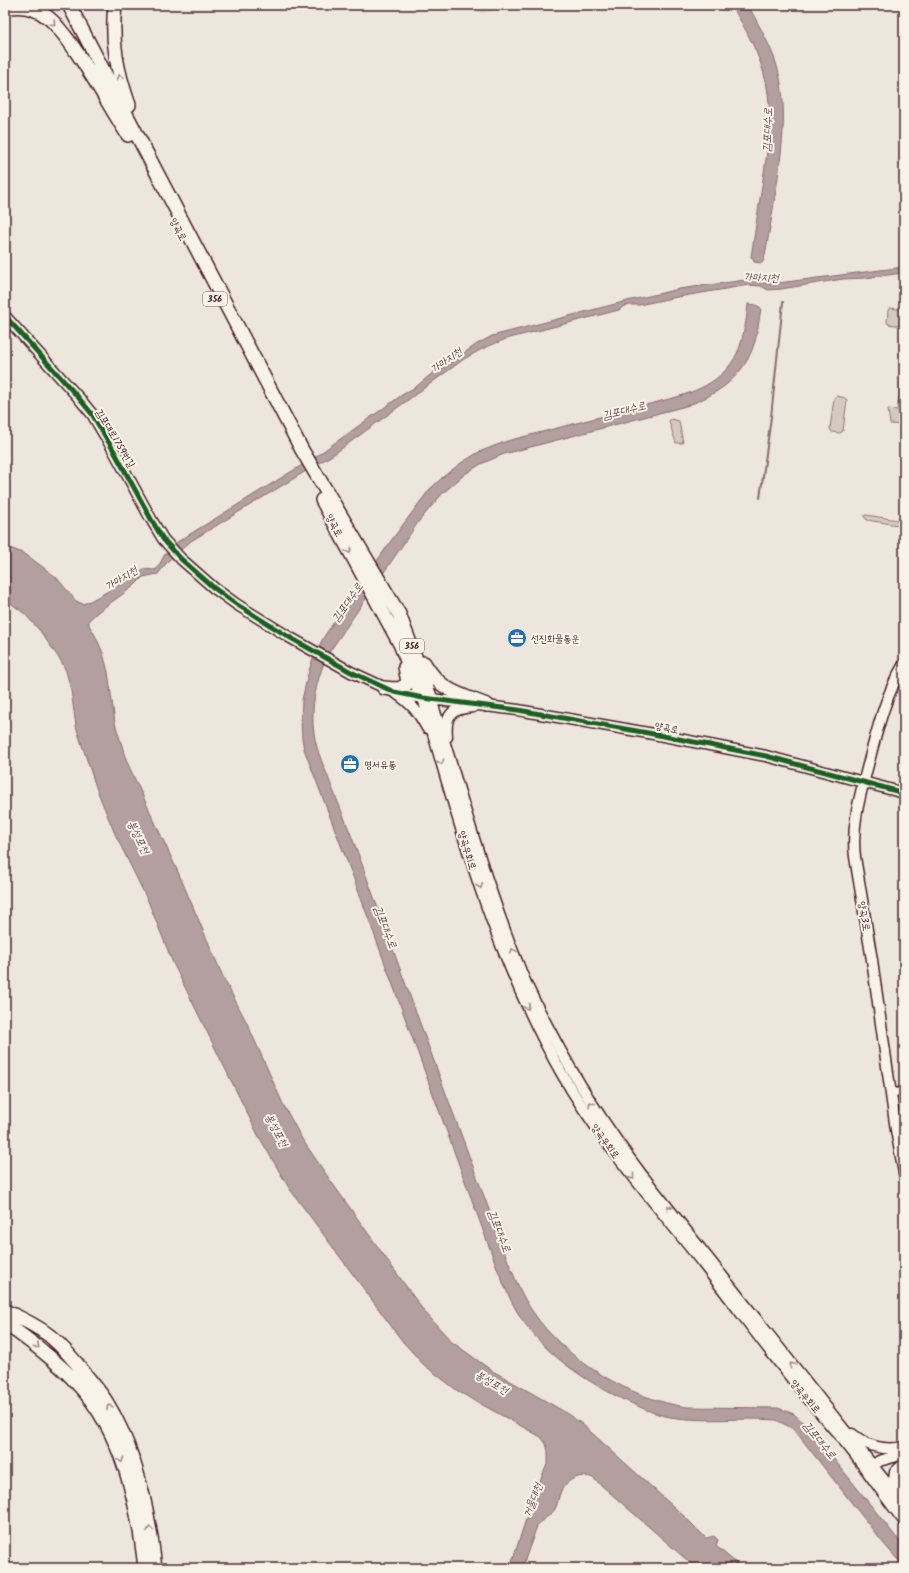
<svg xmlns="http://www.w3.org/2000/svg" width="909" height="1573" font-family="Kalam,'Poor Story',sans-serif">
<style>
.built{fill:#e0d7d0}
.green{fill:#d5c9c2;stroke:#907476}
.water{fill:#b39f9d;stroke:#896c6f}
.lines{fill:none;stroke-linecap:round;stroke-linejoin:round}
.stream{stroke:#896c6f;stroke-width:2}
.street-casing{stroke:#4a1f2b;stroke-width:10}
.secondary-casing{stroke:#4a1f2b;stroke-width:13}
.highway-casing{stroke:#4a1f2b;stroke-width:16}
.street{stroke:#f7f3e8;stroke-width:7}
.secondary{stroke:#f7f3e8;stroke-width:10}
.highway{stroke:#f7f3e8;stroke-width:13}
.cycleway-casing{stroke:#f7f3e8;stroke-width:8}
.cycleway{stroke:#1b5e20;stroke-width:5}
.oneway{stroke:#a0898a}
.labels{text-anchor:middle;stroke-width:4;stroke-linejoin:round;paint-order:stroke}
.shield{fill:#f7f3e8;stroke:#7e5f64;stroke-width:1}
.shield-label{font-size:9px;font-weight:bold;fill:#4a1f2b}
.street-label{font-size:10px;fill:#4a1f2b;stroke:#f7f3e8}
.poi-label{font-size:10px;fill:#4a1f2b;stroke:#f7f3e8;text-anchor:start}
.water-label{font-size:11px;font-style:italic;fill:#6f4c53;stroke:#f7f3e8}
</style>
<rect width="100%" height="100%" fill="#ece6dd"/>
<filter id="ink" filterUnits="userSpaceOnUse"><feTurbulence type="fractalNoise" baseFrequency=".025" numOctaves="2"/><feDisplacementMap in="SourceGraphic" scale="8" xChannelSelector="R" yChannelSelector="G"/><feConvolveMatrix kernelMatrix="1 2 1 2 8 2 1 2 1" color-interpolation-filters="sRGB"/></filter>
<g filter="url(#ink)">
<path class="built" d="M478,5H515L483,13H480Z"/>
<path class="green" d="M891,308L904,310V326L888,324L887,322L888,310Z
M904,363V425L890,424L888,409L897,410Z
M837,396L845,398L847,400L843,431L840,433L832,432L830,429L834,398Z
M671,419L679,421L683,443H676L669,421Z
M866,515L904,521V526L867,520L864,516Z"/>
<path class="water" d="M731,5H748C757,22 767,39 774,57C789,98 783,142 777,184C773,209 769,235 764,260L762,263L754,262L753,258L751,257C755,231 759,205 763,179C768,147 773,115 766,82C760,55 746,29 731,5Z
M904,267V273H903L865,278L843,279L781,289L768,290L761,286L749,285L672,298L639,305H631L624,306L619,310L506,339L482,349L464,359L334,454L191,541L168,561L158,574L143,577L134,586L99,611L89,620V625L96,637L103,653L108,672L115,723L127,762L178,872L224,979L247,1023L283,1104L302,1139L330,1180L423,1310L452,1342L491,1370L565,1412L582,1424L686,1518L706,1538L714,1536L718,1540L716,1546L742,1568H696L593,1478C581,1473 567,1479 561,1491C558,1497 558,1504 555,1509C550,1517 541,1519 537,1526L522,1568H510L534,1495L548,1462V1451L546,1444L541,1437L459,1392L424,1365L403,1342L289,1188L258,1135L173,963L148,901L115,834L97,790L81,742L76,726L71,690L66,671L61,661L40,631L25,614L5,599V546L25,554L32,559L56,577L76,601L83,604L92,600L112,589L132,574L144,569L154,570L157,569L165,554L174,544L315,457L402,395L417,386L436,370H440L477,344L492,336L623,302L679,289L753,279L768,284L778,283Z
M748,304L756,305L761,308C759,319 758,331 755,341C745,376 719,394 686,406L504,454L481,464L465,474L442,494L419,521L328,654C317,677 310,707 314,733C316,751 325,768 331,785C344,817 357,849 368,881C414,1008 461,1134 508,1261C515,1278 522,1297 533,1312C564,1359 632,1400 687,1407L778,1408L794,1414L810,1429L904,1547V1567L884,1544L796,1432L788,1426L776,1420C741,1417 705,1423 670,1417C653,1414 638,1406 622,1399C584,1380 546,1355 521,1318C506,1295 497,1267 487,1241L355,882L304,749L302,739L301,719L302,700L308,674L314,655L325,635L393,538L429,490L444,476L461,463L479,452L507,441L677,397C710,387 736,371 743,335C746,324 747,314 748,304Z"/>
<g class="lines">
<path class="stream" d="M760,498L771,417L783,302"/>
<g class="street-casing">
<path id="street" d="M891,1093L904,1091"/>
</g>
<g class="secondary-casing">
<path id="secondary" d="M5,316L78,397L92,414L114,451L151,519L163,539L181,559L214,588L236,604L289,637L351,672L394,692L423,698L518,710L648,733L766,756L904,793
M904,664C886,694 878,727 869,761C861,792 851,824 855,857L872,960L896,1130L904,1173
M397,694C413,705 418,712 427,728
M423,698C459,826 495,957 562,1074C602,1144 655,1202 704,1265C734,1303 762,1342 793,1380C811,1403 830,1424 849,1447C868,1471 885,1497 904,1521
M431,699C460,789 484,882 520,969C528,990 539,1010 549,1029C576,1081 607,1129 642,1175L904,1505
M447,737C445,714 451,709 473,707
M852,1434C868,1447 884,1451 904,1447
M869,1470L879,1461L904,1454
M900,1495L894,1479L895,1472L904,1464"/>
</g>
<g class="highway-casing">
<path id="highway" d="M69,5L302,450L399,614L431,699
M115,5C111,42 117,71 129,105
M5,8C19,5 34,7 46,16C54,21 59,29 65,36C89,67 107,102 128,135
M322,500L400,644L418,687
M424,663C440,691 459,694 487,705
M384,688C394,689 402,691 408,682L405,667
M5,1311C21,1318 36,1325 50,1336C63,1347 75,1361 85,1374C92,1383 101,1393 107,1403C137,1452 149,1512 155,1568
M5,1323C31,1342 56,1360 77,1383C123,1432 138,1504 145,1568"/>
</g>
<use href="#street" class="street"/>
<use href="#secondary" class="secondary"/>
<use href="#highway" class="highway"/>
<g class="cycleway-casing">
<path id="cycleway" d="M5,316L78,397L92,414L114,451L151,519L163,539L181,559L214,588L236,604L289,637L351,672L394,692L423,698L518,710L648,733L766,756L904,793"/>
</g>
<use href="#cycleway" class="cycleway"/>
</g>
<defs><path id="oneway-chevron" d="M-2-3.5L2.5 0L-2 3.5" fill="none" stroke-width="1.6" stroke-linecap="round" stroke-linejoin="round"/></defs>
<g class="oneway">
<use href="#oneway-chevron" transform="translate(53 23) rotate(46)"/>
<use href="#oneway-chevron" transform="translate(120 77) rotate(-105)"/>
<use href="#oneway-chevron" transform="translate(349 551) rotate(62)"/>
<use href="#oneway-chevron" transform="translate(441 762) rotate(73)"/>
<use href="#oneway-chevron" transform="translate(480 886) rotate(71)"/>
<use href="#oneway-chevron" transform="translate(513 951) rotate(-110)"/>
<use href="#oneway-chevron" transform="translate(527 1007) rotate(63)"/>
<use href="#oneway-chevron" transform="translate(591 1104) rotate(-123)"/>
<use href="#oneway-chevron" transform="translate(632 1177) rotate(51)"/>
<use href="#oneway-chevron" transform="translate(669 1208) rotate(-129)"/>
<use href="#oneway-chevron" transform="translate(37 1346) rotate(39)"/>
<use href="#oneway-chevron" transform="translate(792 1365) rotate(-128)"/>
<use href="#oneway-chevron" transform="translate(109 1407) rotate(-120)"/>
<use href="#oneway-chevron" transform="translate(121 1460) rotate(70)"/>
<use href="#oneway-chevron" transform="translate(150 1529) rotate(-98)"/>
</g>
</g>
<defs>
<g id="office-disc" transform="scale(1)"><circle r="9.5" fill="#1f6fb2" stroke="#f7f3e8"/><path d="M-6-3h4V-5.5h4V-3h4V5H-6ZM-1-4.5V-3h2v-1.5ZM-6 0V1H6V0Z" fill="#fff"/></g>
</defs>
<g fill-rule="evenodd">
<use href="#office-disc" x="517" y="638"/>
<use href="#office-disc" x="350" y="764"/>
</g>
<g class="labels">
<g class="shield">
<rect x="203" y="292" width="24" height="14" rx="3"/>
<rect x="400" y="639" width="24" height="14" rx="3"/>
</g>
<g class="shield-label">
<text x="215" y="302">356</text>
<text x="412" y="649">356</text>
</g>
<g class="street-label">
<text transform="translate(179 229) rotate(62)" y="4">양곡로</text>
<text transform="translate(116 438) rotate(59)" y="4">김포대로1759번길</text>
<text transform="translate(335 525) rotate(62)" y="4">양곡로</text>
<text transform="translate(667 727) rotate(12)" y="4">양곡로</text>
<text transform="translate(468 850) rotate(73)" y="4">양곡우회로</text>
<text transform="translate(865 916) rotate(80)" y="4">양곡3로</text>
<text transform="translate(606 1141) rotate(54)" y="4">양곡우회로</text>
<text transform="translate(806 1396) rotate(50)" y="4">양곡우회로</text>
</g>
<g class="poi-label">
<text x="531" y="642">선진화물통운</text>
<text x="364" y="768">명서유통</text>
</g>
<g class="water-label">
<text transform="translate(767 130) rotate(-88)" y="4">김포대수로</text>
<text transform="translate(761 277) rotate(2)" y="4">가마지천</text>
<text transform="translate(446 360) rotate(-35)" y="4">가마지천</text>
<text transform="translate(624 410) rotate(-14)" y="4">김포대수로</text>
<text transform="translate(121 578) rotate(-32)" y="4">가마지천</text>
<text transform="translate(347 602) rotate(-55)" y="4">김포대수로</text>
<text transform="translate(139 837) rotate(64)" y="4">봉성포천</text>
<text transform="translate(386 927) rotate(69)" y="4">김포대수로</text>
<text transform="translate(277 1130) rotate(62)" y="4">봉성포천</text>
<text transform="translate(500 1231) rotate(69)" y="4">김포대수로</text>
<text transform="translate(492 1382) rotate(30)" y="4">봉성포천</text>
<text transform="translate(820 1440) rotate(51)" y="4">김포대수로</text>
<text transform="translate(532 1500) rotate(-69)" y="4">거물대천</text>
</g>
</g>
<rect width="909" height="1573" fill="none" stroke="#f7f3e8" stroke-width="20"/>
<rect x="10" y="10" width="889" height="1553" fill="none" stroke="#4a1f2b" stroke-width="1.5" filter="url(#ink)"/>
</svg>
